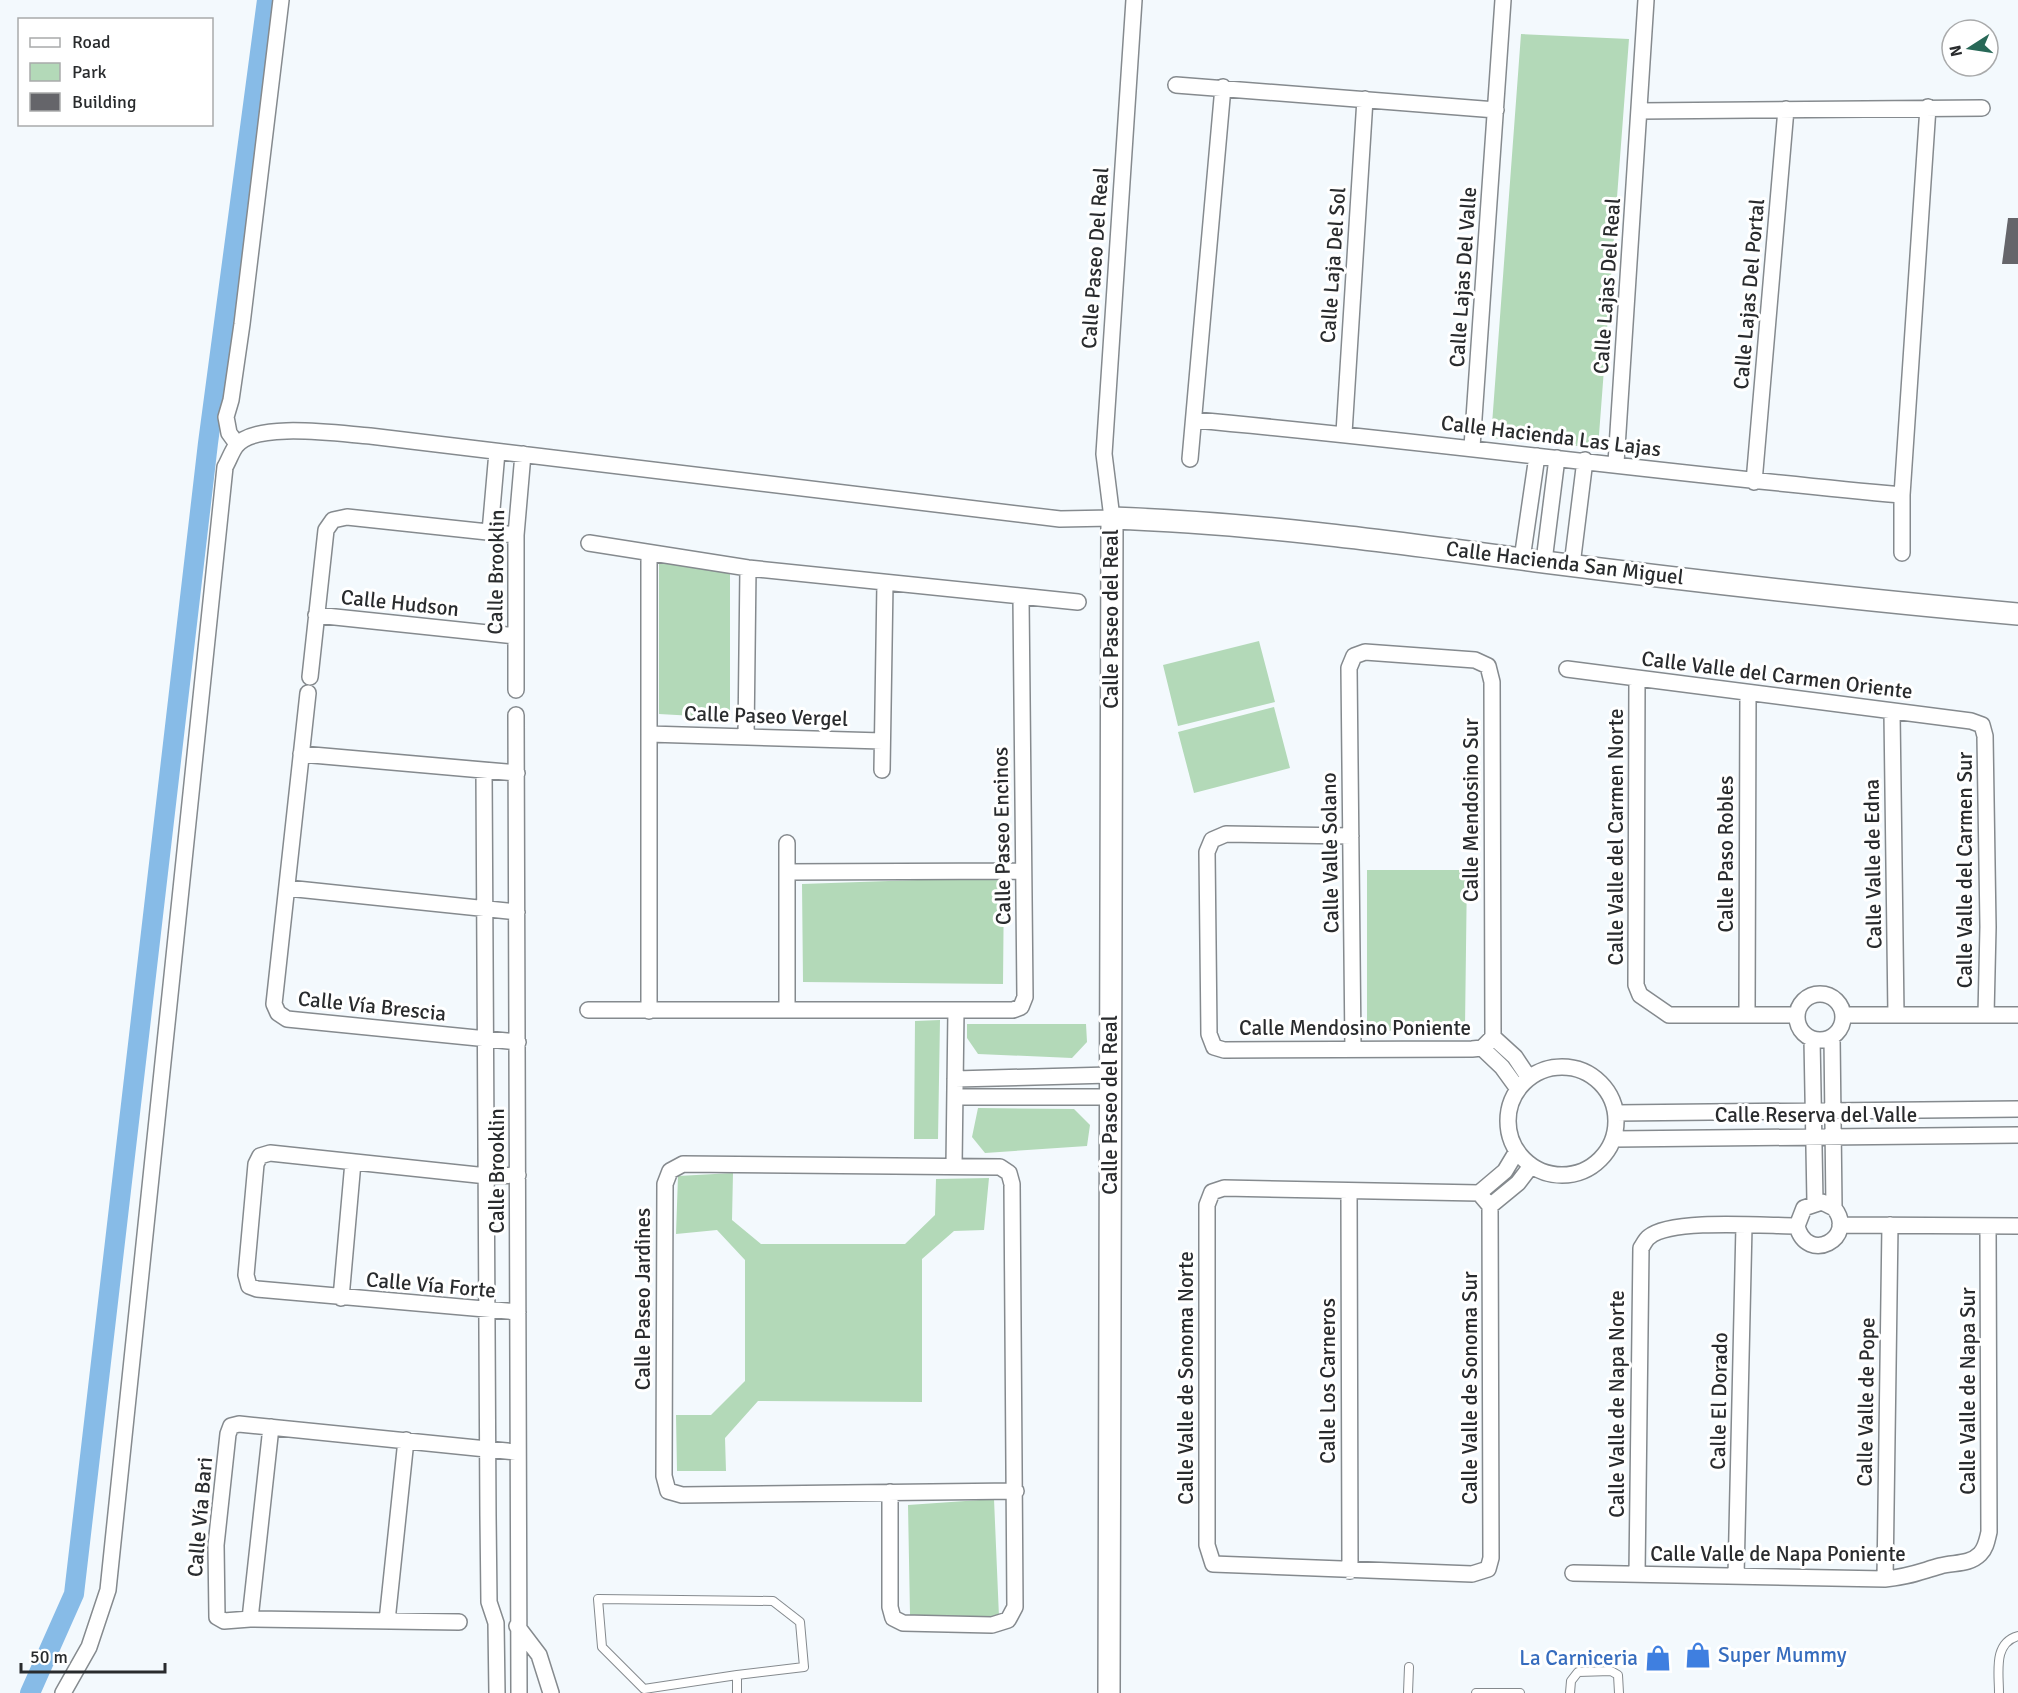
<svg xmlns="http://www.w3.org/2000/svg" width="2018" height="1693" font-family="Signika,sans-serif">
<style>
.green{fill:#b3d9b8}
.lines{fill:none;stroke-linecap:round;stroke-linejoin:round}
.canal{stroke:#87bbe7;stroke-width:20}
.building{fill:#65656a}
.lane-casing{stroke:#858a8e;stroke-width:10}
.street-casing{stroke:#858a8e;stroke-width:18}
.secondary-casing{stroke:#858a8e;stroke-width:24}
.lane{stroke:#fff;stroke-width:8}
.street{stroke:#fff;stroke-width:15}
.secondary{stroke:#fff;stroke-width:21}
.labels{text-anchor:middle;stroke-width:6;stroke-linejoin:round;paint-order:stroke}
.street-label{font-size:21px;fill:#292b2d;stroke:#fff}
.shop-label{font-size:21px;fill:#366cbe;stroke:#fff;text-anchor:start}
</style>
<rect width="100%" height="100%" fill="#f3f9fd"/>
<path class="green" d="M1521,34L1629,39L1598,448L1491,438Z
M659,562L730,573V718L659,714Z
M1259,641L1275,702L1178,726L1163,665Z
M1274,707L1290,768L1194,793L1178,732Z
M1367,870H1467L1465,1027L1367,1032Z
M1004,877L1003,984L803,982L802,884Z
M940,1020L938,1139H914L915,1021Z
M967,1024H1086L1087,1042L1072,1058L978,1054L967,1038Z
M978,1108L1074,1109L1090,1125L1087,1146L985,1153L972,1137Z
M733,1173L732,1220L761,1244H905L935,1215L936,1179L989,1178L984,1230L954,1231L922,1259V1402L758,1401L725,1438L726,1471H677L676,1415H711L745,1381V1260L717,1230L676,1234L678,1176Z
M994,1499L999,1617L910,1615L908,1505Z"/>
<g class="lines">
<path class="canal" d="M30,1693L74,1594L208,443L267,0"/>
</g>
<path class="building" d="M2008,218H2018V264H2002Z"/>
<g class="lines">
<g class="lane-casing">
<path id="lane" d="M737,1693V1675L644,1689L602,1647L598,1599L773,1601L800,1622L804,1667L737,1675
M1408,1693L1409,1667
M1476,1693H1520
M1570,1693L1571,1681L1578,1672L1611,1671L1618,1675L1619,1693
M1999,1693C1999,1672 1993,1643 2018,1636"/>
</g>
<g class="street-casing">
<path id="street" d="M1176,85L1496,110
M1640,111L1982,108
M1194,420C1431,441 1666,474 1902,495
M1344,433L1365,99
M237,444L229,433L226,417L231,400L242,324L281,0
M1472,447L1503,0
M1190,459L1223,87
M1616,463L1646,0
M1754,482L1786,109
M490,532L497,452
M589,543L748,568L1078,602
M1902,553V495L1928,107
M649,554V1011
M1522,559L1537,456
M1544,561L1557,458
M1572,565L1585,460
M316,615L516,636
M1567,669L1971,721L1982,725L1985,736L1988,927L1986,1015
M310,677L326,530L333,520L347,517L516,535
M1637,678L1636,985L1640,995L1669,1015H1797
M516,690V535L523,454
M308,693L274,1004L278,1013L287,1019L518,1042
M1892,713L1896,1015
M516,715L519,1693
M649,734L882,741
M746,737L748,568
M301,754L517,773
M882,770L885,583
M484,771L488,1516L489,1602L496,1623L497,1693
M1351,836L1226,834L1212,840L1207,852L1209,1034L1214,1047L1224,1050L1472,1049L1482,1048L1493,1037
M787,843V1010
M787,872L1023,871
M287,888L517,912
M1797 1017a23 23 0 1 1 46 0a23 23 0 1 1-46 0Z
M588,1010H1013L1021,1007L1025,997L1021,598
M1747,1015L1748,693
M1843,1015H2018
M1832,1037L1834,1208C1858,1238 1807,1265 1797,1226L1804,1208L1822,1202L1834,1208
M1812,1039L1815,1202
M1482,1048L1502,1067L1518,1089
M1353,1049L1349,668L1354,656L1365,652L1475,660L1488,666L1492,682L1493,1037L1515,1057L1529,1078
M1508 1121a54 54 0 1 1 108 0a54 54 0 1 1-108 0Z
M955,1079L1110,1075
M955,1097H1110
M1616,1113L2018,1109
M1614,1139L2018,1135
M954,1166L956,1010
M518,1175L487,1176L270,1153L260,1156L256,1164L246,1275L249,1286L257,1289L518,1312
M1224,1188L1479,1193L1490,1206L1491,1558L1488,1569L1472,1574L1213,1564L1207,1545V1205L1212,1192Z
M1349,1192L1350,1571
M1479,1193L1505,1171L1517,1151
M1490,1206L1518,1183L1531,1166
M1840,1225L2018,1226
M341,1298L353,1162
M890,1492V1607L893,1618L903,1623L992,1625L1008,1620L1015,1607L1012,1184L1009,1173L1000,1167L683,1164L670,1171L665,1184L664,1476L668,1491L682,1495L1016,1491
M1573,1573L1885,1579C1908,1577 1919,1572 1940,1566C1954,1562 1969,1565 1980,1554C1986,1548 1987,1540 1989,1532L1988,1226
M1637,1574L1641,1248C1643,1245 1646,1239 1649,1237C1671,1218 1766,1226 1797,1226
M1736,1576L1744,1226
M1885,1579L1890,1225
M250,1619L271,1427
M387,1621L406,1440
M459,1622L250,1619L224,1621L217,1617L216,1545L228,1434L231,1426L239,1424L516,1452
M517,1626L539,1655L551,1693
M63,1693L89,1647L108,1590L225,467C229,460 232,451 236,446C255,421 340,434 370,436L1060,519L1112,518L1104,454L1134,0"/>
</g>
<g class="secondary-casing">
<path id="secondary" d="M1109,1693L1112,518C1257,523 1401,543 1544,562C1702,582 1860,600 2018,614"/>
</g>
<use href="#lane" class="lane"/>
<use href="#street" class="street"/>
<use href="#secondary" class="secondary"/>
</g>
<defs>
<g id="shop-bare" transform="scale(2.07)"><path d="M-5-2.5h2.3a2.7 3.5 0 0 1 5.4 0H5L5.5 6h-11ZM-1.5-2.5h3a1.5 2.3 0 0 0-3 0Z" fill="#3f7fe0" stroke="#fff" stroke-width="2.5" paint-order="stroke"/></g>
</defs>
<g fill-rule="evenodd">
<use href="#shop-bare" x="1698" y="1655"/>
<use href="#shop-bare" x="1658" y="1658"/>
</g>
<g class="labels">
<g class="street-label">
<text transform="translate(1095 258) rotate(-86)" y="7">Calle Paseo Del Real</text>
<text transform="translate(1333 265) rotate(-86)" y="7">Calle Laja Del Sol</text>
<text transform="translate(1463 277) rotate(-86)" y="7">Calle Lajas Del Valle</text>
<text transform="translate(1607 286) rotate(-86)" y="7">Calle Lajas Del Real</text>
<text transform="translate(1749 294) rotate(-85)" y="7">Calle Lajas Del Portal</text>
<text transform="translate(1551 436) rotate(7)" y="7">Calle Hacienda Las Lajas</text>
<text transform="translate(1565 563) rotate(7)" y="7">Calle Hacienda San Miguel</text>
<text transform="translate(496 572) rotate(-89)" y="7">Calle Brooklin</text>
<text transform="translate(400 603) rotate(6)" y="7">Calle Hudson</text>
<text transform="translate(1111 619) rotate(-90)" y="7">Calle Paseo del Real</text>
<text transform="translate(1777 675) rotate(7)" y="7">Calle Valle del Carmen Oriente</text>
<text transform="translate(766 716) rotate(2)" y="7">Calle Paseo Vergel</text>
<text transform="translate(1471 810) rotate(-90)" y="7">Calle Mendosino Sur</text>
<text transform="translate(1002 836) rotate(-91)" y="7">Calle Paseo Encinos</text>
<text transform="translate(1616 837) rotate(-90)" y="7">Calle Valle del Carmen Norte</text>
<text transform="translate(1330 853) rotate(-91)" y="7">Calle Valle Solano</text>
<text transform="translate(1726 854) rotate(-90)" y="7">Calle Paso Robles</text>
<text transform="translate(1873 864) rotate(-91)" y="7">Calle Valle de Edna</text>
<text transform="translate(1965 870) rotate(-90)" y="7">Calle Valle del Carmen Sur</text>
<text transform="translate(372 1006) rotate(6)" y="7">Calle Vía Brescia</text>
<text x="1355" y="1035">Calle Mendosino Poniente</text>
<text transform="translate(1110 1105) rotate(-90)" y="7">Calle Paseo del Real</text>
<text x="1816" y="1122">Calle Reserva del Valle</text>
<text transform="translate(497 1171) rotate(-90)" y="7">Calle Brooklin</text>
<text transform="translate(431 1285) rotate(5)" y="7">Calle Vía Forte</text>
<text transform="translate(643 1299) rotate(-90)" y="7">Calle Paseo Jardines</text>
<text transform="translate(1186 1378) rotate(-90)" y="7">Calle Valle de Sonoma Norte</text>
<text transform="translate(1328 1381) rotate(-90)" y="7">Calle Los Carneros</text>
<text transform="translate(1470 1388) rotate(-90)" y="7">Calle Valle de Sonoma Sur</text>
<text transform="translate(1968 1391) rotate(-90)" y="7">Calle Valle de Napa Sur</text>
<text transform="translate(1719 1401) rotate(-89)" y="7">Calle El Dorado</text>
<text transform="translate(1866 1402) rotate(-89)" y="7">Calle Valle de Pope</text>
<text transform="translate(1617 1404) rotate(-90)" y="7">Calle Valle de Napa Norte</text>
<text transform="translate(200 1517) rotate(-85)" y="7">Calle Vía Bari</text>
<text x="1778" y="1561">Calle Valle de Napa Poniente</text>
</g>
<g class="shop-label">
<text x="1718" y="1662">Super Mummy</text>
<text x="1638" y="1665" text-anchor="end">La Carniceria</text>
</g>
</g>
<rect x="18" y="18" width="195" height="108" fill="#ffffff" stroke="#a9aaab" stroke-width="1.5"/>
<rect x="30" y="38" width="30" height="9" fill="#ffffff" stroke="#a9aaab" stroke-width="1.5"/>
<text x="72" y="48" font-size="18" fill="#292b2d">Road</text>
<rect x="30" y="63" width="30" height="18" fill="#b3d9b8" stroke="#a9aaab" stroke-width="1.5"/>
<text x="72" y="78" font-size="18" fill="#292b2d">Park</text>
<rect x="30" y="93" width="30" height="18" fill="#65656a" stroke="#a9aaab" stroke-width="1.5"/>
<text x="72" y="108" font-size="18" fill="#292b2d">Building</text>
<g transform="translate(1970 48) rotate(258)"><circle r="28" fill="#ffffff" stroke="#a9aaab" stroke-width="1.5"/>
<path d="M0-4.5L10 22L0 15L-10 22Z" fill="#286857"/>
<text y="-9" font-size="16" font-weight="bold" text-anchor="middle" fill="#292b2d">N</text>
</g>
<path d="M21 1663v9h144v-9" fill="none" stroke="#292b2d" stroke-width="3"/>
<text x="30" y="1663" font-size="18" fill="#292b2d" stroke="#ffffff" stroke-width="4.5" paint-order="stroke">50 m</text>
</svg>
